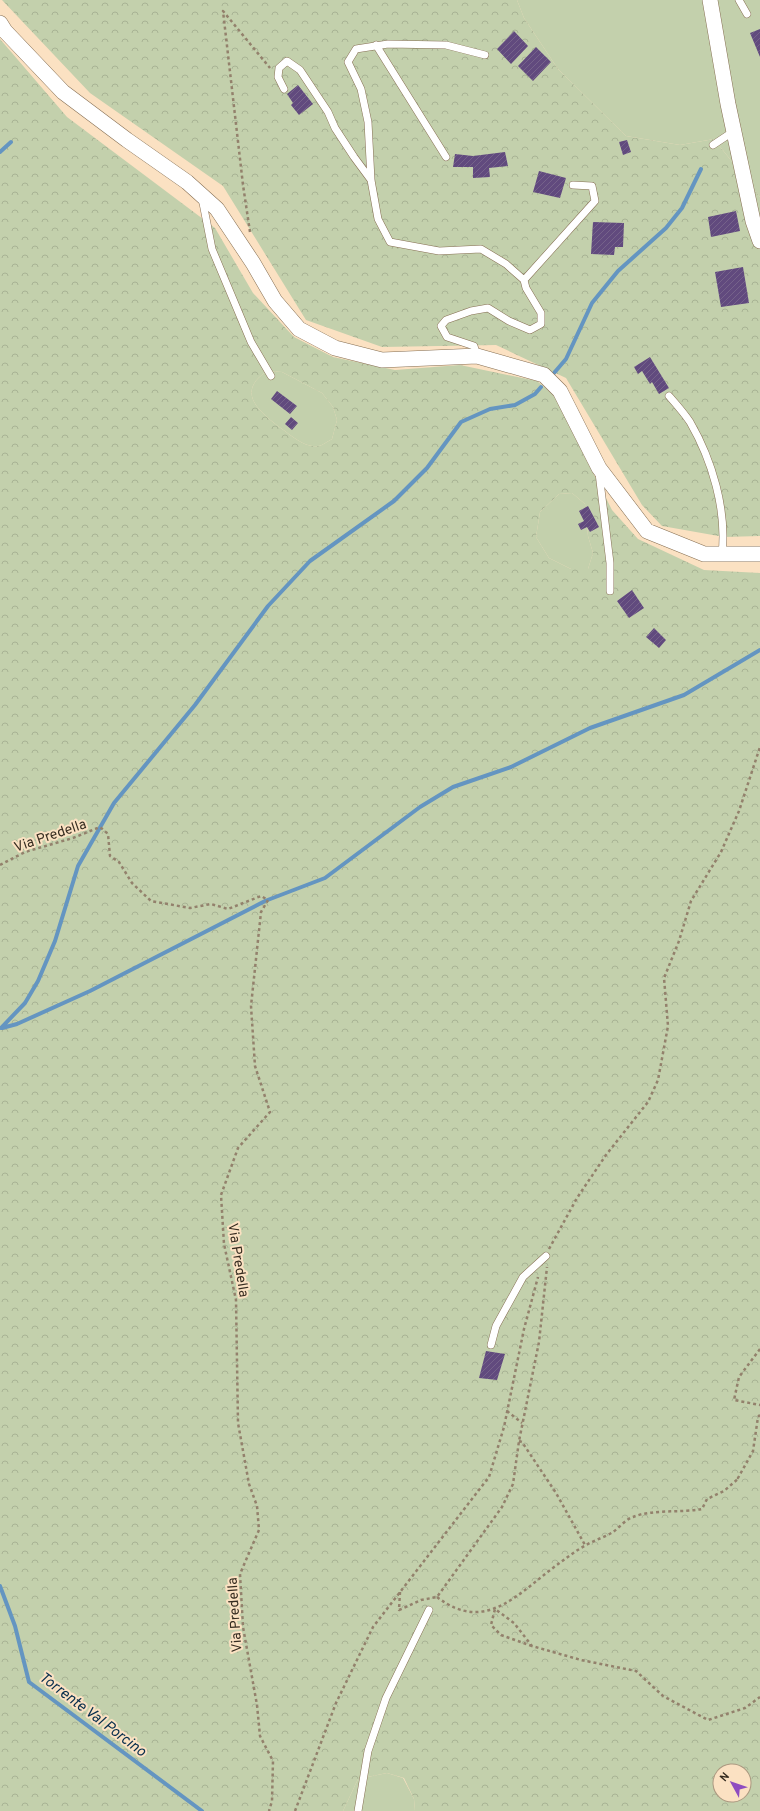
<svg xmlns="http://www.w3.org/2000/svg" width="760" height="1811" font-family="Overpass,sans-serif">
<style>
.green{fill:#c3d0ac}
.forest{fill:url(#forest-crowns);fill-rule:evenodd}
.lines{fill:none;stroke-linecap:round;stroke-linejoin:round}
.stream{stroke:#6495c1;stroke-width:4}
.building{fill:url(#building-hatch)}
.service-casing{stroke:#866f53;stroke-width:8}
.minor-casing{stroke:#866f53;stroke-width:16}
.path{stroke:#93816c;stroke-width:2.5;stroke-dasharray:3 3;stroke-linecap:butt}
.service{stroke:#fff;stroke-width:7}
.minor{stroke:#fff;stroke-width:15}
.labels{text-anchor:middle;stroke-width:4;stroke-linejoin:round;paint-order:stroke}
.street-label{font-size:14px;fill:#362c20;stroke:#fbe1c2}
.water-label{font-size:15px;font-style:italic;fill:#062d4c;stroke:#fbe1c2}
</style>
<defs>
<pattern id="forest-crowns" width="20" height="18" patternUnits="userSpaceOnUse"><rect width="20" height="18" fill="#c3d0ac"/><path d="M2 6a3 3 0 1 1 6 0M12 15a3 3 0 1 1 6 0" fill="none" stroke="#a8b394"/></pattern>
<pattern id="building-hatch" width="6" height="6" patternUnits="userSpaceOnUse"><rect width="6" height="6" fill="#614a7e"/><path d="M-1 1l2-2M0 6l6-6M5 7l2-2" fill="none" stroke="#75628a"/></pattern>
</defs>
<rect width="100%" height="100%" fill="#fbe1c2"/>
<path class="green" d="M517,0H760V197L714,139L680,145L626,136L558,69L524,18Z
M267,371L282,372L322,393L333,407L337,420L332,439C328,441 322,446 318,446C305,448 292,436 282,429C261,413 234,393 267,371Z
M572,493L585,504L588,536L593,553L588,569H571L549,558L536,537L540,512L559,494Z
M387,1773L403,1778L414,1799L415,1811H343L358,1779Z"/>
<path class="forest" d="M2,0H517L524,18L558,69L626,136L680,145L714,139L760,197V536L724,537L662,526L642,505L566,378L496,345L382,347L306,320L223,186L90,93Z
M0,39L67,117L215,228L253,293L294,337L333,357L395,370L460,365L537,381L553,394L612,510L638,539L704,570L760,573V1811H415L414,1799L404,1778L387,1773L358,1779L343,1811H0ZM267,371L282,372L322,393L333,407L337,420L332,439C328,441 322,446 318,446C305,448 292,436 282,429C261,413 234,393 267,371ZM572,493L585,504L588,536L593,553L588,569H571L549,558L536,537L540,512L559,494ZM720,1771H744V1795H720Z"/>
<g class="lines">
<path class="stream" d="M0,152L11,142
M554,373L566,359L592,303L618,271L666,228L682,208L701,169
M1,1028L25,1003L38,981L55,941L78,866L114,803L195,705L268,606L310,561L394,501L427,468L461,422L490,409L515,405L535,394L541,387
M2,1028L17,1024L90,991L265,901L325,878L420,807L453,787L511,767L590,728L684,695L760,650
M0,1586L15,1626L29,1682L202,1811"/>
</g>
<path class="building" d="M760,29V57L750,33Z
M514,31L528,46L511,64L497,49Z
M536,47L551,62L533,81L518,66Z
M298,85L313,104L299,115L291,105L293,103L287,94Z
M627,140L631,152L623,155L619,142Z
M505,152L508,166L489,168L490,177L473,178V167H453L455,154L473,156Z
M539,171L566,178L560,198L533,192Z
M736,211L740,231L711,237L708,217Z
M593,222L624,223L623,247H615L614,255L591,254Z
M743,267L749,303L721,307L715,272Z
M650,357L669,388L659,394L652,382L650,384L642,371L638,374L634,367Z
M277,391L297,406L290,414L271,399Z
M291,417L298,423L292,430L285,424Z
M588,506L599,527L590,532L587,527L581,530L578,524L584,521L579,511Z
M632,590L644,608L629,618L617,601Z
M654,628L666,640L659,648L646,637Z
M486,1351L505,1354L497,1380L479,1378Z"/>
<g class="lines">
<g class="service-casing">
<path id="service" d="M739,0L747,14
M376,45L446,157
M284,89L278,77L279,68L287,61L300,70L328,112L335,128L354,157L371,180
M713,145L734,131
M202,198L212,249L251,342L271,376
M524,280L595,201L592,186L573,185
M477,356L474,346L447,337L441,326L446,320L471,311L488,308L509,321L530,330L541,324V313L526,288L524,280L506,264L481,249L439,251L390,242L378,219L371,180L368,122L361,89L348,62L356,49L388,44L446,45L485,55
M669,396C676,404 684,413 690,422C712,460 727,510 722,554
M599,473L610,563V591
M491,1345L496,1326L523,1277L546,1256
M358,1811L368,1751L386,1698L429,1610"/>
</g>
<g class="minor-casing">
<path id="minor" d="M710,0L728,104L753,221L760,241
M0,23L5,31L63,92L127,140L187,182L217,209L253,263L275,301L299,329L335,348L382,360L477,356L544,375L560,391L599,468L647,531L704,554H760"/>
</g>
<path class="path" d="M250,232L243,185L223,11L270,68
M0,865L25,852L73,838L100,827L108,834L110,856L119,862L132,883L151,901L190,908L211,904L228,909L261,896L268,900L261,912L251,1006L255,1066L270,1112L238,1148L221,1195L224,1244L236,1300L238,1423L249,1484L257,1506L259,1530L240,1574L243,1627L257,1705L260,1736L273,1761L272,1801L269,1811
M549,1249L577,1198L606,1155L648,1102L658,1080L668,1026L664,978L679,941L691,901L721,852L739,811L760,747
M760,1349L739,1377L734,1400L760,1405
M507,1411L522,1423
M519,1441L522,1442L556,1493L585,1545
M400,1592L399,1610L421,1600L437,1597L502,1507L513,1484L519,1441L539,1342L547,1267
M437,1597C487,1636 521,1590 561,1562C569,1556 577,1550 586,1545C595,1540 605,1537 613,1532C620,1527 626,1519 633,1517C652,1509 681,1513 702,1509L707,1499L724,1491L739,1478H738L753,1451L758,1417L760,1415
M532,1646L501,1635L491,1625L495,1609L514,1623L532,1646L581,1660L636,1671L663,1696L708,1720L745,1708L760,1697
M295,1811L336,1703L373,1627L489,1477L504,1427L524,1329L538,1277"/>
<use href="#service" class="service"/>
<use href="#minor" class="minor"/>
</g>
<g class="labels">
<g class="street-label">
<text transform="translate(50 835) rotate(-19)" y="5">Via Predella</text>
<text transform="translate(239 1260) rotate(81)" y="5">Via Predella</text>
<text transform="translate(234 1615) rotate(-94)" y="5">Via Predella</text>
</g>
<g class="water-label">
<text transform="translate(93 1714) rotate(37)" y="5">Torrente Val Porcino</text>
</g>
</g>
<g transform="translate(732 1783) rotate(310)"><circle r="19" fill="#fbe1c2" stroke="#ac9981"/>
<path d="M0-3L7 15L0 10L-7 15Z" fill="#8f4cc0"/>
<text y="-6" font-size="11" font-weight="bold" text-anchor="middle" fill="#362c20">N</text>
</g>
</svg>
